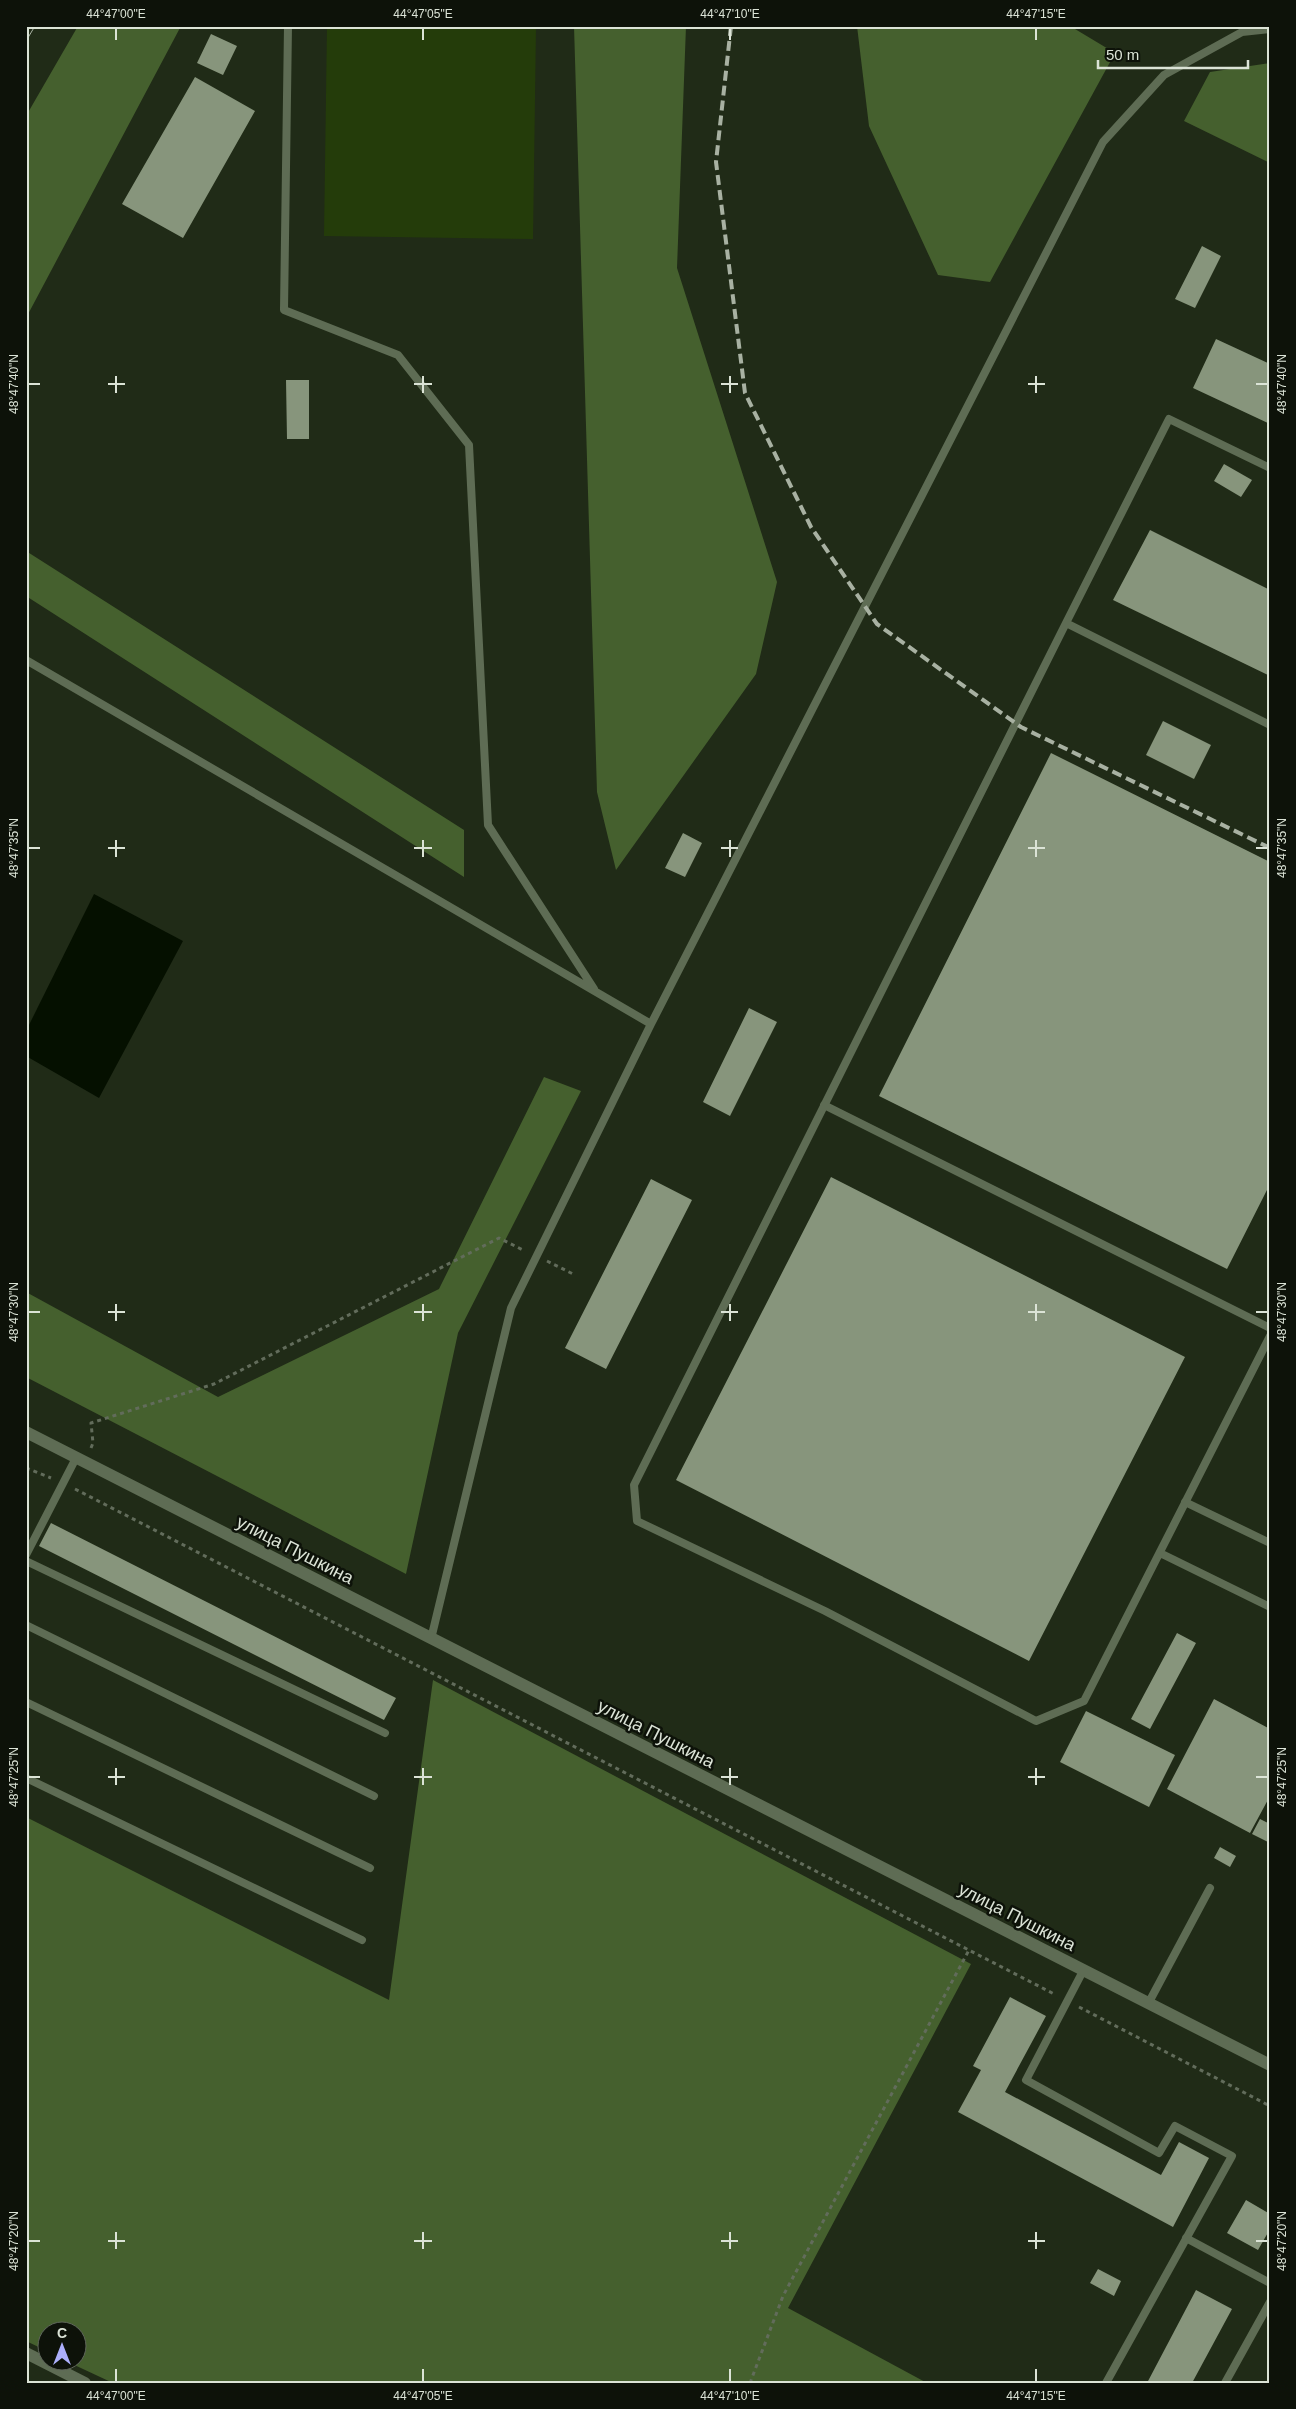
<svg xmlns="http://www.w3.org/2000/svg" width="1296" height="2409" font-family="Helvetica,sans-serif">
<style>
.green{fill:#243c0a}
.forest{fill:#45602e}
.water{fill:#051000}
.building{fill:#87957c}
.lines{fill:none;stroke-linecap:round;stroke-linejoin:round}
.path{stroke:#626c5b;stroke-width:3;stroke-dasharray:4 4;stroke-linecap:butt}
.lane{stroke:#5e6c54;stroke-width:8}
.secondary{stroke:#5e6c54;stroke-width:12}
.tram{stroke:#a8b1a2;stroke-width:1}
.rail{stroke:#a8b1a2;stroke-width:4;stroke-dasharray:10 5;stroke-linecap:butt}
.ticks{fill:none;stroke:#dbe3d6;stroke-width:2}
.labels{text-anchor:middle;stroke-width:5;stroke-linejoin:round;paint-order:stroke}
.street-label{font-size:18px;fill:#dbe3d6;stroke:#0d1209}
.neatline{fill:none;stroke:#dbe3d6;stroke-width:2}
.ticks-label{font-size:12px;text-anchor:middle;fill:#dbe3d6}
</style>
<rect width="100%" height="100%" fill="#202b17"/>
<path class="green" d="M327,26H536L533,239L324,236Z"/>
<path class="forest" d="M78,26H181L26,318V116Z
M574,26H686L677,268L777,582L756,674L616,870L597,792Z
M857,26H1070L1115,53L990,282L938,275L869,126Z
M1270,63V163L1184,121L1210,72Z
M26,551L464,830V877L26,596Z
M544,1077L581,1091L458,1333L406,1574L26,1377V1292L218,1397L439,1289Z
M433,1680L971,1964L788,2308L927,2383H113L68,2362H78V2332H48L47,2351L26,2341V1817L389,2000Z"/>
<path class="water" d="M94,894L183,941L99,1098L26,1056V1031Z"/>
<path class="building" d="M211,34L237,46L223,75L197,63Z
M195,77L255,111L183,238L122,204Z
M1202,246L1221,256L1195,308L1175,299Z
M1216,339L1270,364V424L1193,388Z
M286,380H309V439H287Z
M1224,464L1252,480L1241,497L1214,481Z
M1150,530L1270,590V676L1113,600Z
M1163,721L1211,745L1194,779L1146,755Z
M1051,753L1270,862V1184L1227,1269L879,1096Z
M683,833L702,843L685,877L665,868Z
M749,1008L777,1022L730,1116L703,1102Z
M831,1177L1185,1357L1029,1661L676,1480Z
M651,1179L692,1200L606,1369L565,1348Z
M51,1523L396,1698L384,1720L39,1546Z
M1177,1633L1196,1643L1150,1729L1131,1719Z
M1214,1699L1270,1729V1796L1250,1833L1167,1789Z
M1086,1711L1175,1755L1149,1807L1060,1762Z
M1260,1819L1270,1824V1843L1252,1834Z
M1220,1847L1236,1856L1230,1867L1214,1858Z
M1010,1997L1046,2016L1005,2092L1161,2175L1179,2142L1209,2158L1173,2227L958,2112L981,2070L973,2066Z
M1246,2200L1270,2214V2229L1258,2250L1227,2233Z
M1098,2269L1121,2281L1114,2296L1090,2283Z
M1196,2290L1232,2309L1192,2383H1147Z"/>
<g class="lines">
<path class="path" d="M547,1261L573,1274
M91,1448L93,1443L91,1423L214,1384L499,1238L525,1251
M26,1468L51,1478
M75,1489L1056,1995
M1079,2007L1270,2106
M750,2383L783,2296L969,1950"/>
<path class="lane" d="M288,26L284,310L398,355L469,445L488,825L594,989
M1066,623L1169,419L1270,468
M26,660L651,1024
M1270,725L1066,623L634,1485L637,1521L825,1611L1036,1721L1084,1701L1270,1336
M824,1105L1270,1328
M1185,1502L1270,1543
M1160,1553L1270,1607
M26,1555L76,1458
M26,1561L385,1733
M26,1625L374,1796
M431,1639L511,1308L651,1024L1103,142L1164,75L1242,32L1270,29
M26,1702L370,1868
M26,1778L362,1940
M1083,1971L1026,2080L1159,2153L1175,2126L1232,2156L1106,2383
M1148,2004L1210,1888
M1186,2238L1270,2283
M1225,2383L1270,2302"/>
<path class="secondary" d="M26,1432L1270,2065
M26,2353L85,2383"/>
<path class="tram" d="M26,41L35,26"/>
<path class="rail" d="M731,26L716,162L745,393L811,527L877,624L1021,727L1270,848"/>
</g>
<path class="ticks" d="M116,28V40M423,28V40M730,28V40M1036,28V40M116,376V393M423,376V393M730,376V393M1036,376V393M28,384H40M108,384H125M414,384H432M721,384H738M1028,384H1045M1256,384H1268M116,840V857M423,840V857M730,840V857M1036,840V857M28,848H40M108,848H125M414,848H432M721,848H738M1028,848H1045M1256,848H1268M116,1304V1321M423,1304V1321M730,1304V1321M1036,1304V1321M28,1312H40M108,1312H125M414,1312H432M721,1312H738M1028,1312H1045M1256,1312H1268M116,1768V1785M423,1768V1785M730,1768V1785M1036,1768V1785M28,1777H40M108,1777H125M414,1777H432M721,1777H738M1028,1777H1045M1256,1777H1268M116,2232V2249M423,2232V2249M730,2232V2249M1036,2232V2249M28,2241H40M108,2241H125M414,2241H432M721,2241H738M1028,2241H1045M1256,2241H1268M116,2369V2382M423,2369V2382M730,2369V2382M1036,2369V2382"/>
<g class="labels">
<g class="street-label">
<text transform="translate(295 1550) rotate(27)" y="6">улица Пушкина</text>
<text transform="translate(656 1734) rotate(27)" y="6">улица Пушкина</text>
<text transform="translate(1017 1917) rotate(27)" y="6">улица Пушкина</text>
</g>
</g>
<rect width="1296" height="2409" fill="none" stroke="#0d1209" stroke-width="55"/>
<g transform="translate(62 2346)"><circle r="24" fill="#0d1209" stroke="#5f665b"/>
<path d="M0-4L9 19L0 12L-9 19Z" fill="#acaffb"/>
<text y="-8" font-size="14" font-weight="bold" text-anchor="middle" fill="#dbe3d6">С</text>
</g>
<path d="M1098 60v8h150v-8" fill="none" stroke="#dbe3d6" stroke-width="2.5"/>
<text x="1106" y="60" font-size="15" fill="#dbe3d6" stroke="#0d1209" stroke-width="4" paint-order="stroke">50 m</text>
<rect x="28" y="28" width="1240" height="2354" class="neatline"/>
<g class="ticks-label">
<text x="116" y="18">44°47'00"E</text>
<text x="423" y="18">44°47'05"E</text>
<text x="730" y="18">44°47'10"E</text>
<text x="1036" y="18">44°47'15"E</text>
<text transform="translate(14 384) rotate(-90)" y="4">48°47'40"N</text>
<text transform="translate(1282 384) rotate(-90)" y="4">48°47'40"N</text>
<text transform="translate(14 848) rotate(-90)" y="4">48°47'35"N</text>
<text transform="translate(1282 848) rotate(-90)" y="4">48°47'35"N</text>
<text transform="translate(14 1312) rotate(-90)" y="4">48°47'30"N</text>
<text transform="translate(1282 1312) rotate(-90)" y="4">48°47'30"N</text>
<text transform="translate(14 1777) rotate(-90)" y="4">48°47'25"N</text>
<text transform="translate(1282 1777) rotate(-90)" y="4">48°47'25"N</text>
<text transform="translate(14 2241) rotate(-90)" y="4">48°47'20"N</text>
<text transform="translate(1282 2241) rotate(-90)" y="4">48°47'20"N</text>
<text x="116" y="2400">44°47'00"E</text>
<text x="423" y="2400">44°47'05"E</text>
<text x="730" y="2400">44°47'10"E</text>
<text x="1036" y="2400">44°47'15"E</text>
</g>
</svg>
